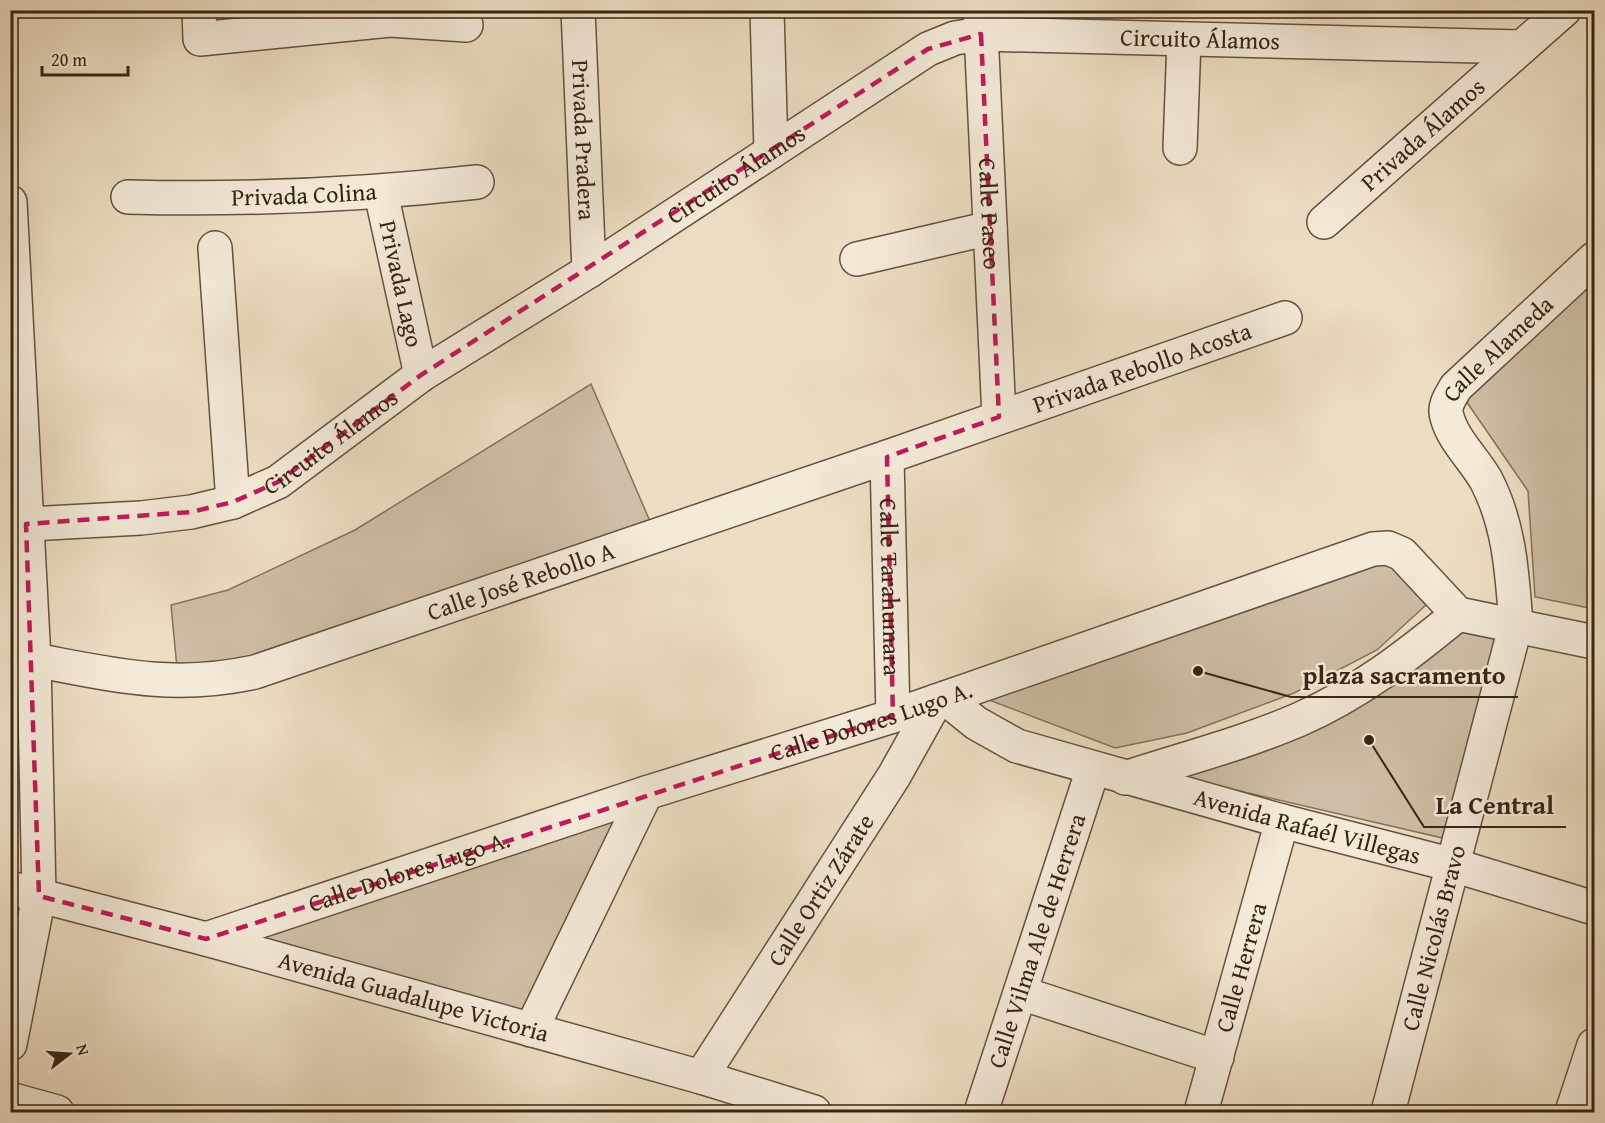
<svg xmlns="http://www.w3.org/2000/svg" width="1605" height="1123" font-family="'Gentium Book Plus',serif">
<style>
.green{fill:#cebea5;stroke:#83715c;stroke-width:1.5}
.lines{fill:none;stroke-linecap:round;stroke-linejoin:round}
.minor-casing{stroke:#65523e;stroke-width:36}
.minor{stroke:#f3ead8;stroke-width:33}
.marked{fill:none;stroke:#c2185b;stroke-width:4.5;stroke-dasharray:12 8;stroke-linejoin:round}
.labels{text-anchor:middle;stroke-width:5;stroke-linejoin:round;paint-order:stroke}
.street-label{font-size:24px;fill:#382412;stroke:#f3ead8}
.leader{fill:none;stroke:#382412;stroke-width:2}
.callout-dot{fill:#382412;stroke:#f3ead8;stroke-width:2}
.callout-label{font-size:26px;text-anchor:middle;font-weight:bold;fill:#382412;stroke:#f3ead8;stroke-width:5;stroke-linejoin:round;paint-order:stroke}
</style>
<rect width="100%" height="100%" fill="#eddec3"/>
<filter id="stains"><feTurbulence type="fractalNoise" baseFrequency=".00333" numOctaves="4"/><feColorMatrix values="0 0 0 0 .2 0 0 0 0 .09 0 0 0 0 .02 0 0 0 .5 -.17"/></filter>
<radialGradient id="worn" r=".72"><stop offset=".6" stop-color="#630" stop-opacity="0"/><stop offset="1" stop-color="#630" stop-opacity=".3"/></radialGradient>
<path class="green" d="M1594,281V609L1535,597L1528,491L1464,398Z
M591,384L652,526L259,661L177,668L171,605L228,590L355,530Z
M1382,560L1403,573L1426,605L1377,650L1294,693L1187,733L1115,748L984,698Z
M1460,621L1503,632L1447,839L1175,776Z
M641,797L530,1028L207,939Z"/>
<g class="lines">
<g class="minor-casing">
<g id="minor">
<path d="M199,10L200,39L390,20L466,25"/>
<path id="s1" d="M578,10L589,271"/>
<path d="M767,10L771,152"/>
<path id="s2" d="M980,10L999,417"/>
<path d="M1180,148L1184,40"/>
<path id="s3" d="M381,193L421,375"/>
<path id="s4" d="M128,197C245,200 361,195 477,182"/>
<path d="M10,202L34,660L39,896L10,1044"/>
<path id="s5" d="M1324,222L1564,10"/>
<path d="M215,248L233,502"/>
<path d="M857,259L990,228"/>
<path id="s6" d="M887,457L893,716"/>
<path id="s7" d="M10,525L141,518L191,512L233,502L278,482L421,375L589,271L928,49L955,38L981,34L1522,47"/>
<path id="s8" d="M34,660C115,675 172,690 255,672L887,457L1285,318"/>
<path id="s9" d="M945,698L976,723L1017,746L1282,821L1453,865L1594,908"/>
<path d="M1125,778C1183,759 1242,744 1298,720C1358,694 1408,655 1458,614"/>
<path id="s10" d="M10,888L206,939L701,1077L814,1112"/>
<path id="s11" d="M206,939L646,793L893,716L1373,549L1388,548L1402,554L1458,614L1594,642"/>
<path d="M1021,993L1217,1057"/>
<path d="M531,1030L646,793"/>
<path id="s12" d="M701,1077L894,776L936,701"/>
<path d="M10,1099L57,1112"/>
<path id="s13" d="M981,1112L1093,769"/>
<path id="s14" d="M1201,1112L1282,821"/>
<path id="s15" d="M1388,1112L1516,624C1512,574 1510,526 1486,480C1474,459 1453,440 1447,417C1443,406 1451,396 1456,387L1594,259"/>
<path d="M1572,1112L1594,1045"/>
</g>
</g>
<use href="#minor" class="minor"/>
</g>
<path class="marked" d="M981,34L999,417L887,457L893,716L206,939L39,896L26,524L191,512L233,502L278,482L421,375L928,49Z"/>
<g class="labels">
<g class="street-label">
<text dy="8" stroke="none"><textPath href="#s7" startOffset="1330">Circuito Álamos</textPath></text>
<text dy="8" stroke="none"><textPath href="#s5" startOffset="132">Privada Álamos</textPath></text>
<text dy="8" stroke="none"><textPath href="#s1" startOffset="130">Privada Pradera</textPath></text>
<text dy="8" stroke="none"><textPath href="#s7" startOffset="826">Circuito Álamos</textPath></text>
<text dy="8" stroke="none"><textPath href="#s4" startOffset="176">Privada Colina</textPath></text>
<text dy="8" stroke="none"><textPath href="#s2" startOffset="204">Calle Paseo</textPath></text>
<text dy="8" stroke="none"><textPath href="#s3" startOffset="93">Privada Lago</textPath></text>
<text dy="8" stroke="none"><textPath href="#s15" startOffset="816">Calle Alameda</textPath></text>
<text dy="8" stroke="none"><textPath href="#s8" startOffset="1161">Privada Rebollo Acosta</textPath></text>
<text dy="8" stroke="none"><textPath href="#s7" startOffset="340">Circuito Álamos</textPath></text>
<text dy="8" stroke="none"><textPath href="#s8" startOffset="504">Calle José Rebollo A</textPath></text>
<text dy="8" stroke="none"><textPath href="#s6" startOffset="130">Calle Tarahumara</textPath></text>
<text dy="8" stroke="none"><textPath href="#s11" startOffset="700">Calle Dolores Lugo A.</textPath></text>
<text dy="8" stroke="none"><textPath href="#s9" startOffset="388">Avenida Rafaél Villegas</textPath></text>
<text dy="8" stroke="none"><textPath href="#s11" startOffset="214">Calle Dolores Lugo A.</textPath></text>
<text dy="8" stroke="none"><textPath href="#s12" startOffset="222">Calle Ortiz Zárate</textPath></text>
<text dy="8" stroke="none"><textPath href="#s15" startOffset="180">Calle Nicolás Bravo</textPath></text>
<text dy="8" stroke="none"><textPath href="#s13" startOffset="180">Calle Vilma Ale de Herrera</textPath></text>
<text dy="8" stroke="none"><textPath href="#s14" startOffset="150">Calle Herrera</textPath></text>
<text dy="8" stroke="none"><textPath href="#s10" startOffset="418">Avenida Guadalupe Victoria</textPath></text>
</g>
</g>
<path class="leader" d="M1198 671L1291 697H1518M1369 740L1424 827H1566"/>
<g class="callout-dot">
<circle cx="1198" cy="671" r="6"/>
<circle cx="1369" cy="740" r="6"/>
</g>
<g class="callout-label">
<text x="1404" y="684">plaza sacramento</text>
<text x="1495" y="814">La Central</text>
</g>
<rect width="1605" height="1123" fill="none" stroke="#eddec3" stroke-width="36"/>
<rect x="12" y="12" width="1581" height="1099" fill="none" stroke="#382412" stroke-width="3"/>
<rect x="18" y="18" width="1569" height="1087" fill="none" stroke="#382412" stroke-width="1.5"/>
<g transform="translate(69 1054) rotate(73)" stroke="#f3ead8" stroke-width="4.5" paint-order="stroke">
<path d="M0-4.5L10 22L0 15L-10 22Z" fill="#382412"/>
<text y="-9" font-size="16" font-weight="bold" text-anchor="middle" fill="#382412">N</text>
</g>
<path d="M42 66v9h86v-9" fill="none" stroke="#382412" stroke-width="3"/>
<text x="51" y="66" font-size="18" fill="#382412" stroke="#f3ead8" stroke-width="4.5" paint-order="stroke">20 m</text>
<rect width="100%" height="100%" filter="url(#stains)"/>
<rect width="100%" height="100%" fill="url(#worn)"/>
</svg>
